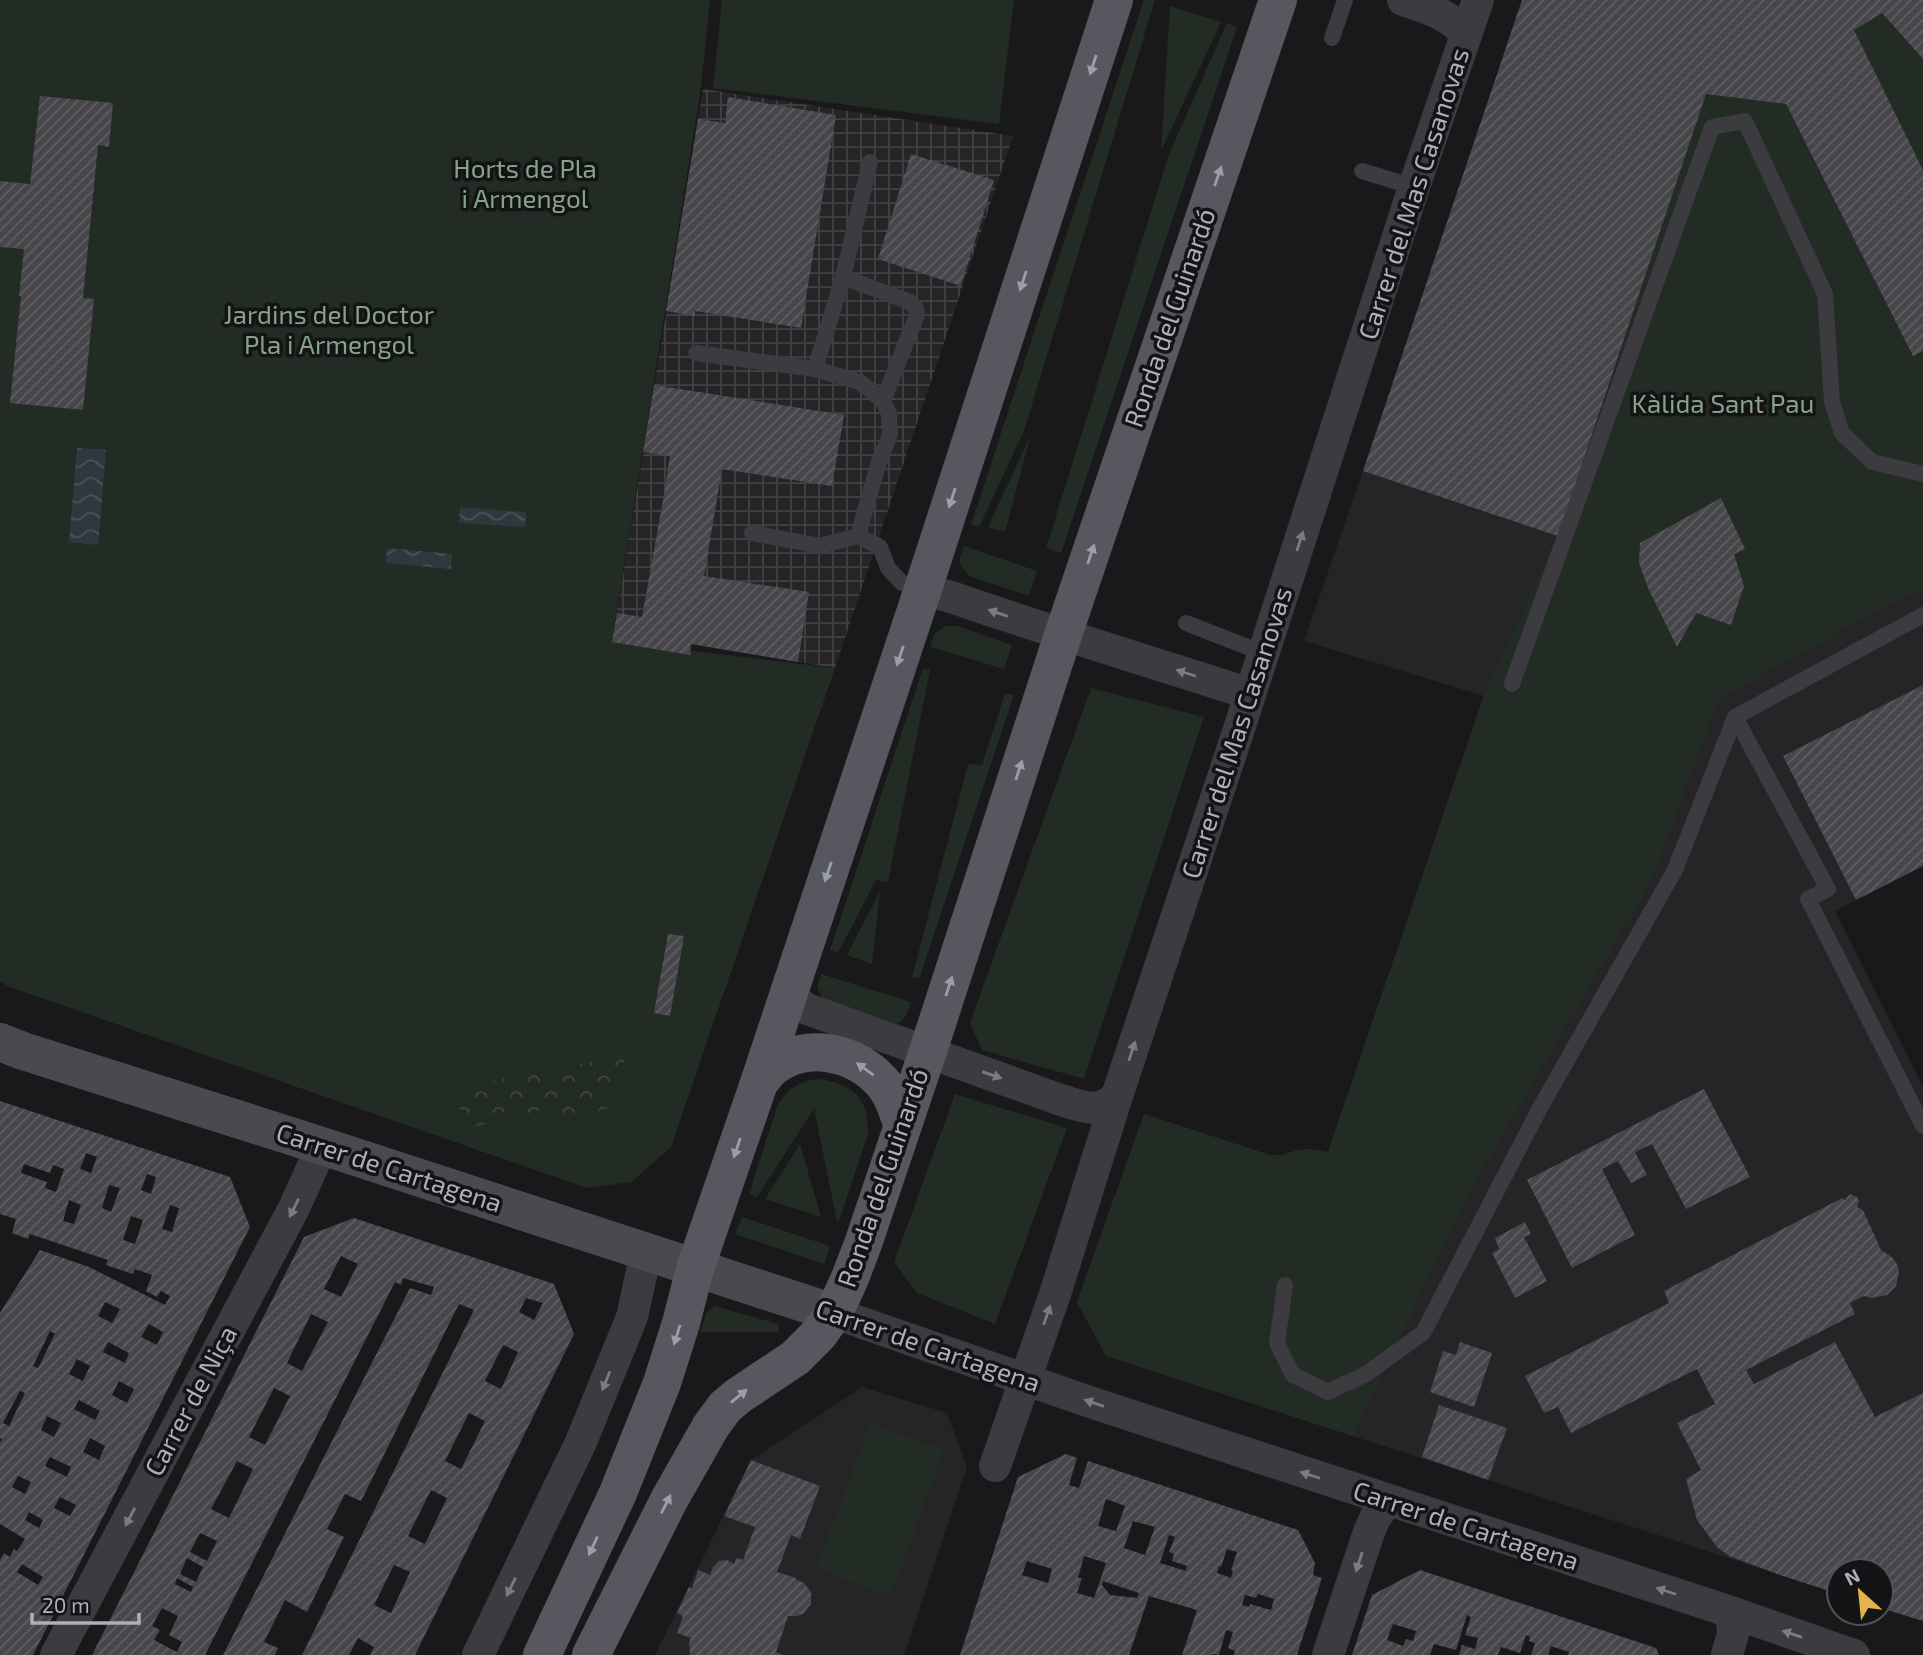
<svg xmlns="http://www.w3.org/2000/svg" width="1923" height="1655" font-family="'Exo 2',sans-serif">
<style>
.built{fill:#252528}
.industrial{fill:url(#industrial-grid)}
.green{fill:#232b25}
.park{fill:url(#park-crowns)}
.water{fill:url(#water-waves)}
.building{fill:url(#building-hatch);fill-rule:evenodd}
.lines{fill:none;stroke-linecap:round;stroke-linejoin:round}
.lane{stroke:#3b3b40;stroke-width:16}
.street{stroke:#3b3b40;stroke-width:32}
.secondary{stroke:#494a50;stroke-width:38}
.primary{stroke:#57585f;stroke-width:38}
.oneway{fill:#9c9ea8}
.oneway2{fill:#7a7b83}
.labels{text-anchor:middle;stroke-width:7;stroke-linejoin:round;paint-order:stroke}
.park-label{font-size:26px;fill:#85a388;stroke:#141416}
.street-label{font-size:26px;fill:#adb0ba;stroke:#141416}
</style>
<defs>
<pattern id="industrial-grid" width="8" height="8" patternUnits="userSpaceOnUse" patternTransform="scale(1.75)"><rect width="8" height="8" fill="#252528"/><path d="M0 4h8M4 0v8" fill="none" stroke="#424245"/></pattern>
<pattern id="park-crowns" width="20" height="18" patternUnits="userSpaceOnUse" patternTransform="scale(1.75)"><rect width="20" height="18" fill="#232b25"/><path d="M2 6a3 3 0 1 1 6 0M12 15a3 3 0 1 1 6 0" fill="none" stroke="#404743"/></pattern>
<pattern id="water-waves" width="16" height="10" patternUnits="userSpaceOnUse" patternTransform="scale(1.75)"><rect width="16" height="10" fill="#30383f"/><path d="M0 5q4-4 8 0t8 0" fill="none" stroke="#4b5259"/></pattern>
<pattern id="building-hatch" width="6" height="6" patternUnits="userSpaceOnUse" patternTransform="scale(1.75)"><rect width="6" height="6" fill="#46464b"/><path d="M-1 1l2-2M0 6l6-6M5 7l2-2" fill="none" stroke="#5e5e63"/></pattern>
</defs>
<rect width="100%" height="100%" fill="#19191b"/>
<path class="built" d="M1522,0H1923V685L1783,756L1856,900L1835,911L1923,1087V1621L1881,1608V1571H1839V1594L1106,1356L1077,1302L1144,1114L1270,1155L1282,1156L1299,1150L1310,1149L1328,1152L1484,696L1304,641L1363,471Z
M862,1387L947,1413L967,1467L904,1655H655L751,1460Z"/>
<path class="industrial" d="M703,89L1013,136L835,668L692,644L690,655L612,642Z"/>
<path class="green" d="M0,0H710L701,88L612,641L835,668L671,1147L631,1182L587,1188L10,987L0,982Z
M722,0H1014L999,124L713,88Z
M1144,0H1155L1024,431L979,527L971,524Z
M1170,6L1221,22L1161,151Z
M1882,13L1923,59V170L1854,30Z
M1227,23L1237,27L1061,553L1046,548L1169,154Z
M1706,94L1786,104L1913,356L1923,351V590L1897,600L1718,700L1653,878L1471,1189L1353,1436L1106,1356L1077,1302L1144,1114L1270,1155C1284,1156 1286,1153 1298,1150C1308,1148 1318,1150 1328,1152L1484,695L1558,536Z
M1031,434L1005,532L988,527Z
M964,546L1037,571L1029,596L969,576L960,565V557Z
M945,626H957L1012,645L1004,669L930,647L935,633Z
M923,668L930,670L888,882L876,880L838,953L830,950Z
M1091,688L1204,717L1084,1079L982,1050L970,1023Z
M1005,693L1014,695L919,979L912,977L968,764L982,765Z
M880,891L872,964L847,955Z
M821,974L911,1002C908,1012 906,1020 896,1024L822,998L817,987Z
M819,1079C853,1084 869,1098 868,1134L839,1221H837L814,1109L757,1197L749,1194L777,1107C787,1089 798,1081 819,1079Z
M955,1094L1067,1128L995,1324L917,1293L894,1262Z
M800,1144L821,1217L765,1199Z
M742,1217L830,1246L824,1264L735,1234Z
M715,1306L775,1323L779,1325V1332H700L707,1312Z
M870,1423L944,1450L891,1596L816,1569Z"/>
<path class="park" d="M623,1056L627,1079L607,1084L613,1107L565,1120L560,1105L466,1129L453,1088Z"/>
<path class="water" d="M77,448L106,450L98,545L69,542Z
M460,507L526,512L525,527L459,523Z
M387,548L452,554L451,569L386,563Z"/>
<path class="building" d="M1522,0H1923V59L1882,13L1854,30L1923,170V351L1913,356L1786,104L1706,94L1558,536L1363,471Z
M40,96L113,103L109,147L98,145L83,298L94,299L83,410L10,403L21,296H19L24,249L0,247V181L30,184Z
M728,97L836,115L801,328L695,311V316L666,311L698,119L725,123Z
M911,154L994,180L961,286L878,259Z
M654,385L844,415L832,486L722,469L704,576L809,592L798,662L691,644L690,655L612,642L617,613L642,617L665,489L670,456L643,452Z
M1721,498L1745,549L1734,554L1744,586L1731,625L1696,613L1677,647L1648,588L1639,563L1640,543Z
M1923,685V866L1856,900L1783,756Z
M668,934L684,936L670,1016L654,1013Z
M1704,1089L1750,1177L1686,1209L1652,1144L1635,1152L1647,1175L1631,1183L1618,1161L1602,1169L1635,1235L1572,1268L1527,1180Z
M0,1101L230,1177L250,1227L33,1655H0V1560L4,1553L10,1557L14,1549L17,1551L25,1539L0,1524V1443L2,1439L0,1438V1313L40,1250L89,1267L165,1305L170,1296L161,1291L157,1297L146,1291L152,1275L135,1269L133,1274L106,1265L108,1260L30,1234L28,1239L12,1233L16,1219L0,1214ZM86,1153L97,1157L91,1173L80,1169ZM24,1164L50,1173L53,1165L64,1169L56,1192L45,1188L47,1182L21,1173ZM147,1174L156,1177L151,1194L141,1190ZM109,1185L120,1188L111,1212L102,1208ZM69,1200L81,1205L74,1224L63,1221ZM170,1205L179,1208L172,1232L162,1229ZM131,1216L143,1220L135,1244L123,1240ZM105,1302L120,1309L112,1323L98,1316ZM149,1324L163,1332L157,1345L141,1337ZM50,1331L55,1334L38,1368L33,1366ZM108,1342L129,1353L125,1363L103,1352ZM77,1359L90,1366L83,1381L69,1374ZM119,1381L134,1389L127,1403L112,1395ZM20,1391L25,1393L9,1426L3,1423ZM79,1400L100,1411L95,1420L74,1409ZM47,1416L61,1423L54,1437L41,1430ZM90,1438L105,1446L99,1460L83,1452ZM50,1457L71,1467L67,1477L45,1466ZM18,1476L31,1482L25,1494L12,1487ZM60,1497L76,1505L70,1516L54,1508ZM29,1512L43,1520L39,1528L25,1520ZM22,1564L43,1577L38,1585L17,1572Z
M1850,1194L1857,1197L1859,1201L1857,1207L1863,1210L1881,1250L1892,1257L1897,1264L1899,1272L1896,1286L1887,1295L1871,1298L1864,1296L1850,1303L1855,1314L1746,1370L1754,1384L1835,1342L1875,1417L1923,1393V1621L1881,1608V1571H1839V1594L1780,1575L1729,1556L1717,1547L1697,1520L1686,1479L1701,1470L1677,1423L1715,1404L1697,1369L1571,1433L1558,1407L1544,1413L1525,1376L1669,1303L1664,1291L1842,1198L1845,1200Z
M354,1218L554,1284L574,1334L415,1655H370L374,1647L358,1638L349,1655H302L474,1310L459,1304L361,1501L345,1494L327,1529L344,1537L307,1612L285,1600L264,1642L278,1648L275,1655H223L410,1288L431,1295L434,1287L403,1278L401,1285L395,1282L205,1655H92L304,1237ZM341,1256L358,1264L341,1297L324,1289ZM526,1298L543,1303L534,1320L519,1312ZM311,1314L328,1322L302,1371L287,1363ZM503,1345L518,1352L501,1389L485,1381ZM274,1388L290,1396L265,1445L249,1437ZM469,1413L485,1421L461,1469L445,1461ZM237,1461L253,1469L229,1518L211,1509ZM431,1490L447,1498L425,1544L408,1536ZM200,1533L217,1541L207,1561L190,1552ZM187,1558L203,1567L196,1582L180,1574ZM394,1565L410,1572L391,1613L374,1605ZM177,1578L193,1587L191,1592L175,1584ZM162,1608L178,1616L169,1635L182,1642L177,1652L154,1640L160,1630L152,1626Z
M1525,1222L1531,1234L1524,1237L1547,1281L1515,1298L1492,1253L1499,1249L1495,1238Z
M1460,1342L1492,1353L1474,1407L1430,1392L1443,1351L1456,1355Z
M1439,1405L1507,1428L1488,1480L1422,1457Z
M1066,1454L1077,1458L1069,1485L1079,1488L1088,1461L1298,1530L1315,1563L1313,1575L1322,1578L1297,1655H1234L1235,1651L1228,1648L1233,1632L1226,1630L1219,1655L1212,1654V1655H1182L1197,1610L1149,1596L1129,1655H960L1018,1477ZM1106,1499L1125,1506L1116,1531L1098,1526ZM1133,1521L1155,1527L1145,1555L1124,1548ZM1169,1535L1175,1537L1169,1552L1174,1554L1172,1561L1187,1566L1186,1571L1160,1563ZM1227,1549L1237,1552L1231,1570L1233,1571L1231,1578L1217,1573L1219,1566L1221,1567ZM1084,1556L1106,1563L1094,1598L1077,1593L1082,1578H1078ZM1027,1561L1052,1569L1048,1583L1022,1575ZM1103,1581L1139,1593L1137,1598L1110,1595L1102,1585ZM1258,1594L1274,1599L1271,1610L1250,1604L1249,1607L1242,1605L1245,1595L1256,1598Z
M751,1460L820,1486L800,1539L791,1535L777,1572L796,1578L795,1579L804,1583L811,1592V1604L803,1614L796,1616H788L776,1652L783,1655H690L689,1643L691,1638L677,1633L683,1616L677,1613L689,1587L692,1589L698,1570L710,1575L713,1567L719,1561L727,1560L734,1564L736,1558L743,1560L755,1527L724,1516Z
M1420,1570L1656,1648L1659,1655H1568L1569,1652L1551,1646L1548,1655H1531L1535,1643L1529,1641L1530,1637L1526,1635L1520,1653L1501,1647L1498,1655H1459L1462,1645L1475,1649L1478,1638L1465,1635L1471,1617L1467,1615L1456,1650L1434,1644L1430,1655H1352L1372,1595ZM1393,1624L1416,1631L1413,1641L1406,1639L1403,1646L1387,1640Z"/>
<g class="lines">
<path class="lane" d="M1332,38L1345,0
M1362,171L1414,187
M843,277L910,302L916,308L917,315L883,401
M696,353L815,369L860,382L883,401L889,414L890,434L878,465L858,536
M815,369L843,277L870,162
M752,533L820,546L858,536L880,547L888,568L902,583L922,592
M1923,615L1735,717L1828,889L1808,899L1923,1126
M1186,623L1263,653
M1512,684L1712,127L1745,121L1825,294L1832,402L1842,433L1872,462L1923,474
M1285,1285L1277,1343L1293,1375L1328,1392L1366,1374L1423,1333L1541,1106L1675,870L1735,717"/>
<path class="street" d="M1403,0C1426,8 1453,15 1466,36
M922,592H933L951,597C1047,630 1144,660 1241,691L1248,699
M790,986L797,1002L807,1009L1061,1100C1084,1107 1098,1115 1117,1096
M834,1313L1087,1401L1731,1612L1854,1655
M995,1466L1055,1294L1117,1096L1239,729L1414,187L1478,0
M56,1655L294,1208L322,1146
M478,1655L581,1442L632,1317L646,1253
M1328,1655L1369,1532L1375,1518L1387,1501
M1727,1655L1733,1634L1731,1612"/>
<path class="secondary" d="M0,1042L23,1051L322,1146L834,1313"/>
<path class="primary" d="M759,1083C763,1078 768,1071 773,1067C806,1041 854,1052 881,1081C892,1093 897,1109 902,1124
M542,1655L618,1493L662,1383L681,1323L695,1269L759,1083L922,592L1114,0
M591,1655L669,1500L711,1426L725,1407L738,1396L795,1358L819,1334L834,1313L850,1278L863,1244L928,1051L1063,635L1278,0"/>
</g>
<defs><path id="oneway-solid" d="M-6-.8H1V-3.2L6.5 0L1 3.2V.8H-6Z" transform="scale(1.75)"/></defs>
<g class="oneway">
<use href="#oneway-solid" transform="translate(1093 65) rotate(108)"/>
<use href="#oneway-solid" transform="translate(1218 176) rotate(-71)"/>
<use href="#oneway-solid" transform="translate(1023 281) rotate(108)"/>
<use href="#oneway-solid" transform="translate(952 498) rotate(108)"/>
<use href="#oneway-solid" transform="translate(1091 554) rotate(-71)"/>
<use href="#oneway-solid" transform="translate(900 656) rotate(109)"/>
<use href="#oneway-solid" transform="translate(1019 770) rotate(-72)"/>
<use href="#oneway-solid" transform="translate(828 872) rotate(109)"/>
<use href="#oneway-solid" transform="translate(949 986) rotate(-72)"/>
<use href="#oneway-solid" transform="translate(865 1069) rotate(-144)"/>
<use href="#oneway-solid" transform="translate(737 1148) rotate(109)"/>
<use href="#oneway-solid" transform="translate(677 1335) rotate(107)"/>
<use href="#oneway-solid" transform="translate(739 1396) rotate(-39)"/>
<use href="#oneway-solid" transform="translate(666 1504) rotate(-63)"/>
<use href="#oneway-solid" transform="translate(593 1546) rotate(115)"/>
</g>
<g class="oneway2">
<use href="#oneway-solid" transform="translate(1300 541) rotate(-72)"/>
<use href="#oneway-solid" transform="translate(998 613) rotate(-161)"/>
<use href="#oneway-solid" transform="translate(1186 673) rotate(-162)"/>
<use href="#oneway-solid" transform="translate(1132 1051) rotate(-72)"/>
<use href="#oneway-solid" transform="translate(992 1075) rotate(19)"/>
<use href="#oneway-solid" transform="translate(294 1208) rotate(116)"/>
<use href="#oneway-solid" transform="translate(1047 1315) rotate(-71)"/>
<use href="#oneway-solid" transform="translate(606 1381) rotate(112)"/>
<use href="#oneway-solid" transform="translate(1094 1403) rotate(-161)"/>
<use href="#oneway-solid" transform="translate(1310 1475) rotate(-162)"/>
<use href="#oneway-solid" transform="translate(130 1517) rotate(118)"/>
<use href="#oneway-solid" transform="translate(1359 1562) rotate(108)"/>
<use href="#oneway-solid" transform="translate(511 1587) rotate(116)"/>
<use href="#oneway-solid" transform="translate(1666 1591) rotate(-162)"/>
<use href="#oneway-solid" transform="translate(1792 1634) rotate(-161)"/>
</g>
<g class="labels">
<g class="park-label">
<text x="525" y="178">Horts de Pla<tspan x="525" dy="30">i Armengol</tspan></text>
<text x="329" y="324">Jardins del Doctor<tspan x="329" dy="30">Pla i Armengol</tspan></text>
<text x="1723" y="413">Kàlida Sant Pau</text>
</g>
<g class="street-label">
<text transform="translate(1414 194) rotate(-72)" y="9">Carrer del Mas Casanovas</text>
<text transform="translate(1170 318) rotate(-71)" y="9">Ronda del Guinardó</text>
<text transform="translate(1237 733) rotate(-72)" y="9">Carrer del Mas Casanovas</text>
<text transform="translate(389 1168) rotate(18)" y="9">Carrer de Cartagena</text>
<text transform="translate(883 1178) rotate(-71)" y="9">Ronda del Guinardó</text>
<text transform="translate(928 1346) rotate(19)" y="9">Carrer de Cartagena</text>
<text transform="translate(191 1401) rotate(-62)" y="9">Carrer de Niça</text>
<text transform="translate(1466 1526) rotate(18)" y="9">Carrer de Cartagena</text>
</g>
</g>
<g transform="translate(1860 1592) rotate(333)"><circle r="33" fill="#141416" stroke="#515258" stroke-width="2"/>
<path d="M0-5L12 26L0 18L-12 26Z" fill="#e5b347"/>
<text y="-10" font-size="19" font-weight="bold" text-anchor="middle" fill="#adb0ba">N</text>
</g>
<path d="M32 1613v10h107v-10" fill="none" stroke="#adb0ba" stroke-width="3.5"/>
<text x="42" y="1613" font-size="21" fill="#adb0ba" stroke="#141416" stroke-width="5" paint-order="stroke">20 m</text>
</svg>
